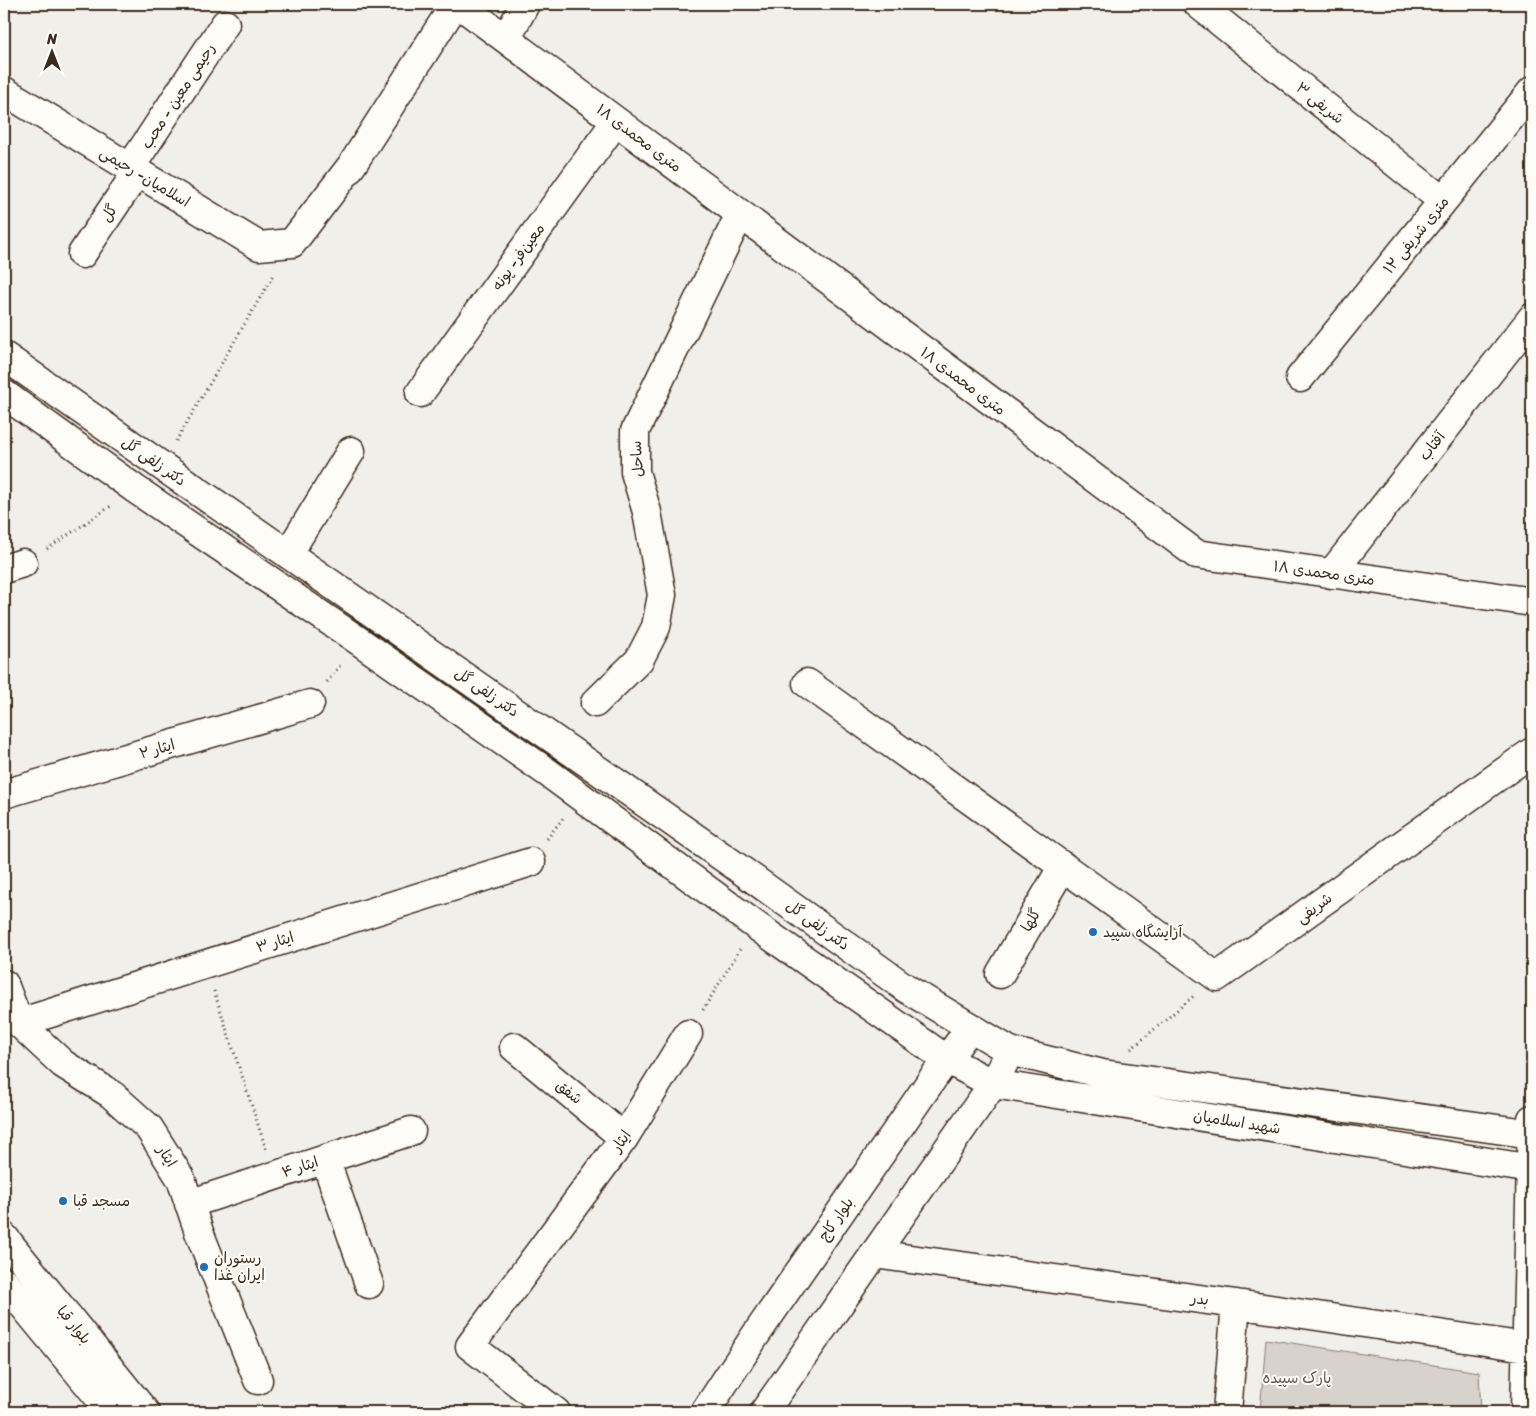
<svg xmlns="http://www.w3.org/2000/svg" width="1536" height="1416" font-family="Sriracha,'Playpen Sans Arabic',sans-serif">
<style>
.green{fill:#d7d2cc;stroke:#897e75}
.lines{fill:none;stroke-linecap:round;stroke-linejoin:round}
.minor-casing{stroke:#3b2a1e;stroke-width:31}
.tertiary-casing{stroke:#3b2a1e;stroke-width:31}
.secondary-casing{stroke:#3b2a1e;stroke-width:31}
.path{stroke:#3b2a1e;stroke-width:3;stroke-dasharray:1 4;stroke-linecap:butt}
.minor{stroke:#fdfcf7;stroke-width:28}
.tertiary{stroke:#fdfcf7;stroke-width:28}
.secondary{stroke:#fdfcf7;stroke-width:28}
.poi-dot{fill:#1f6fb2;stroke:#fdfcf7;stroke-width:2}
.labels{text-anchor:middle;stroke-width:4;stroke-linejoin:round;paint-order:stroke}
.street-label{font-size:15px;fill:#3b2a1e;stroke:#fdfcf7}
.poi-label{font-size:15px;fill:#3b2a1e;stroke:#fdfcf7;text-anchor:start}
.park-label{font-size:15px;fill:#62544a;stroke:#fdfcf7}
</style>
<rect width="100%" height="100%" fill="#f1efea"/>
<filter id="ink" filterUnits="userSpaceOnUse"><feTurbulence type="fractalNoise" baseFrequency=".02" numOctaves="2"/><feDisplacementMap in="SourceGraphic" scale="10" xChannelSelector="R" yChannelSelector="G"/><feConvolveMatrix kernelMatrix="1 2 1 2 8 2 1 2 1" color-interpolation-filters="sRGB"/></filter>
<g filter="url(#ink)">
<path class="green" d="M1266,1339L1479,1372L1481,1412H1260Z"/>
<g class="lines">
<g class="minor-casing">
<path id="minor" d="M459,4L1196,554L1532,602
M1198,4L1443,201
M506,39L525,4
M4,91L259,246L292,243L352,165L455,4
M130,168L225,24
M82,254L137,172
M1300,378L1532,91
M420,393L616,121
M288,554L351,451
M4,569L23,563
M1331,574L1532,318
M807,683L1217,977L1532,752
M595,703L639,660L656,627L662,595L647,512L635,472V431L740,214
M4,794L310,704
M1000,974L1063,866
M4,984L19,1023L63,1064L111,1094L149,1128L181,1179L199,1232L258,1380
M19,1023L531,862
M514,1047L624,1138
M325,1159L369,1284
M189,1204L411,1131
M874,1254L1236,1304L1532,1348
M556,1412L470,1346L624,1138L688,1034
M1227,1412L1236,1304
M1525,1412L1532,1119"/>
</g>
<g class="tertiary-casing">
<path id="tertiary" d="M4,1237L145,1412
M4,1282L111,1412
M705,1412L755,1336L933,1078L970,1028
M764,1412L993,1084L1010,1051"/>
</g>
<g class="secondary-casing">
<path id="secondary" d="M4,356L727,860L907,989L1010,1051L1103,1074L1532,1134
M4,394L135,489L359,641L547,772L755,925L946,1059L993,1084L1532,1169"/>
</g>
<path class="path" d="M176,441L274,274
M47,549L111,506
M327,682L342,663
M547,839L563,818
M214,991L266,1149
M703,1010L740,949
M1131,1049L1195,995"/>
<use href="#minor" class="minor"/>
<use href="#tertiary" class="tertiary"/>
<use href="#secondary" class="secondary"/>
</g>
</g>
<g class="poi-dot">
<circle cx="1093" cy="932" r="5"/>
<circle cx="63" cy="1201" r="5"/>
<circle cx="204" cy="1267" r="5"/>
</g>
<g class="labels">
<g class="street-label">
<text transform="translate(178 96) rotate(-57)" y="5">رحیمی معین - محب</text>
<text transform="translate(1320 103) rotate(39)" y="5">شریفی ۳</text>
<text transform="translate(639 138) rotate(37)" y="5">۱۸ متری محمدی</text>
<text transform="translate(145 177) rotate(31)" y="5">اسلامیان- رحیمی</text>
<text transform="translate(109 213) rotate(-56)" y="5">گل</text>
<text transform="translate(1416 235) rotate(-51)" y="5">۱۲ متری شریفی</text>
<text transform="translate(518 257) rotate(-54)" y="5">معین‌فر- پونه</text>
<text transform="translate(963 381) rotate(37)" y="5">۱۸ متری محمدی</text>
<text transform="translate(1432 446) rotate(-52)" y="5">آفتاب</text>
<text transform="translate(637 459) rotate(-94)" y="5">ساحل</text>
<text transform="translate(154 461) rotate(35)" y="5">دکتر زلفی گل</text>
<text transform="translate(1324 573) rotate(8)" y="5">۱۸ متری محمدی</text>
<text transform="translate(487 692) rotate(35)" y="5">دکتر زلفی گل</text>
<text transform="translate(157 749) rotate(-16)" y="5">ایثار ۲</text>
<text transform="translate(1314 908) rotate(-36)" y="5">شریفی</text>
<text transform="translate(1031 920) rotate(-60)" y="5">گلها</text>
<text transform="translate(818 925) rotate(36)" y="5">دکتر زلفی گل</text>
<text transform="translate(275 942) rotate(-17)" y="5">ایثار ۳</text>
<text transform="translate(569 1092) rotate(39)" y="5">شفق</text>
<text transform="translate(1237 1122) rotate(9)" y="5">شهید اسلامیان</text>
<text transform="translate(621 1141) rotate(-55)" y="5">ایثار</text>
<text transform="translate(167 1156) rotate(58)" y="5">ایثار</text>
<text transform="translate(300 1167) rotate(-18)" y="5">ایثار ۴</text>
<text transform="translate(836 1219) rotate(-55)" y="5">بلوار کاج</text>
<text transform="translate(1200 1299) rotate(8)" y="5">بدر</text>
<text transform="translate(74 1325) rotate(51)" y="5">بلوار قبا</text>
</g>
<g class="poi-label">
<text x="1103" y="937">آرایشگاه سپید</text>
<text x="73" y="1206">مسجد قبا</text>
<text x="214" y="1263">رستوران<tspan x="214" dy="17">ایران غذا</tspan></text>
</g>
<g class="park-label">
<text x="1297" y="1383">پارک سپیده</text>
</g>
</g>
<rect width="1536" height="1416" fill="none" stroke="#fdfcf7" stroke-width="20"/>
<rect x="10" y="10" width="1516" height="1396" fill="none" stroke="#3b2a1e" stroke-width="2" filter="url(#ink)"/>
<g transform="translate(52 52)" stroke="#fdfcf7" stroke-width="4" paint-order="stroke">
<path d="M0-4L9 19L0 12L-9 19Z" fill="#3b2a1e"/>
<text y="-8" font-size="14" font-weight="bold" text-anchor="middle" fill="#3b2a1e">N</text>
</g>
</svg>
